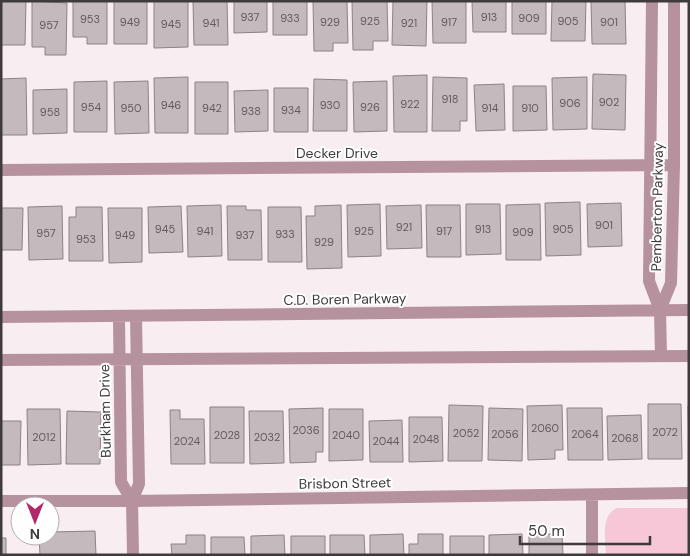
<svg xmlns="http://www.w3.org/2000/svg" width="690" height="556" font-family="'DM Sans',sans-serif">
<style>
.green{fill:#f6c8d7}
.building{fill:#c4babd;stroke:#8c8386}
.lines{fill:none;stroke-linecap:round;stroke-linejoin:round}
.minor{stroke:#b5929e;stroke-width:12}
.labels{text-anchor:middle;stroke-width:4;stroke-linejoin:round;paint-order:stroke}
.number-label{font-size:11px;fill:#605b5c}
.street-label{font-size:14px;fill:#3f3b3c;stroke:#fefefe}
</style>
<rect width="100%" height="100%" fill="#f8edf1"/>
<path class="green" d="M617,508H689V555H606C606,538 600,516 617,508Z"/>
<path class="building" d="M1,1H26L25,45H1Z
M32,1L67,3L66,55H45V47H32Z
M73,1H107V44H87V37H73Z
M114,1H147V44H114Z
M154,1H188V47L154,48Z
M193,1H227L228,45H194Z
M234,1H267V32L234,33Z
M273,1H307V35H273Z
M313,1H347L348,43H333V51H314Z
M352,1H387L388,41H373V50H353Z
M393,1H427L426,46L392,45Z
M432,1H466V43H433Z
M472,1H506V32H473Z
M512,1H546V34H512Z
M552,1H586L585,41H551Z
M591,1H625L626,44H592Z
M593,74L626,75L625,130L592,129Z
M427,75V132H394L393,76Z
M188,77V133H155L154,78Z
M433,77L467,78V121H460V131H432Z
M587,77V129L553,130L552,78Z
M26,78L27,135H1V79Z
M314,79L347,80V131H313Z
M107,81V132H74V82Z
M148,81L149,133L115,134L114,82Z
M387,81V131L354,132L353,82Z
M195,82H228V134H195Z
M504,84L505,130L476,131L474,85Z
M513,86H546L547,130L513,131Z
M274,88H308V132H274Z
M67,89V133L33,134V90Z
M268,90V131L235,132L234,91Z
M580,202L581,255L546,256L545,203Z
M621,203L622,246L588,247L587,204Z
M380,204L381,256L348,257L347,205Z
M466,204H500L501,254L466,255Z
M540,204L541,260H506V205Z
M221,205L222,256L188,257L187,206Z
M341,205L342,268L307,269L306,216H315V206Z
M421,205L422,248L387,249L386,206Z
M426,205H460L461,257H427Z
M62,206L63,259L29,260L28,207Z
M181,206L183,252L149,253L148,207Z
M227,206H246V210H261L262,260H228Z
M76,207H102L103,261H69V217H76Z
M268,207H301L302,262H268Z
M1,208H23L22,250H1Z
M108,208H142V262L109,263Z
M648,404H681L682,459H648Z
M449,405L483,406L482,461H448Z
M562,405L563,450H555V459L528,460L527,406Z
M688,406H689V459Z
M210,407H244V463H210Z
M323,408V452H316V462L290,463L289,409Z
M489,408L523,409L522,461L488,460Z
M567,408H602L603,460H568Z
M27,409H60L61,464L28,465Z
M329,409H363V460L329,461Z
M170,410H180V419H204L205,464H171Z
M67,411L101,412L100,464H66Z
M249,411H283L284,463L250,464Z
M641,415L642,459L608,460L607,416Z
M409,417H442L443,461L409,462Z
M402,420L403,462H370L369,421Z
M1,421H21L20,465H1Z
M95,531L96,555H40L39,536H50V532Z
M403,534L404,555H370V535Z
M418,534H443V555H409V544H418Z
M522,534L523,555H489V535Z
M529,534H562L563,555H529Z
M186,535H205V555H172L171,544H186Z
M284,535L285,555H251V536Z
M330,535H364L365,555H330Z
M291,536H325V555H291Z
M450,536H484V555H450Z
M211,537H244L245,555H211Z
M1,538H6V555H1Z"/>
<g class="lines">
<path class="minor" d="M652,1L649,281L660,310L661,356
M1,170L674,165
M660,310L671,283L674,165V1
M1,317L689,310
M119,317L121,482L132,501
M1,360L689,356
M592,495V555
M1,501H132L689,493
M133,555L132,501L139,484L136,317"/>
</g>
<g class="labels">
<g class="number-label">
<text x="250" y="21">937</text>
<text x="489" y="21">913</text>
<text x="290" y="22">933</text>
<text x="529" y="22">909</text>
<text x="90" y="23">953</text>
<text x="370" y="25">925</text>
<text x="568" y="25">905</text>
<text x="130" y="26">949</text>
<text x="330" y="26">929</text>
<text x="449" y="26">917</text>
<text x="609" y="26">901</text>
<text x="211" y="27">941</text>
<text x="409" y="27">921</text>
<text x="171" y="28">945</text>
<text x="49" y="29">957</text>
<text x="450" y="103">918</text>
<text x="609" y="106">902</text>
<text x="570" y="107">906</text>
<text x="410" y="108">922</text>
<text x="171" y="109">946</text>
<text x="330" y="109">930</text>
<text x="91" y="111">954</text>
<text x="370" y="111">926</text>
<text x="131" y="112">950</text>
<text x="212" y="112">942</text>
<text x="490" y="112">914</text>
<text x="530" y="112">910</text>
<text x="291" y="114">934</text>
<text x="251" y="115">938</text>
<text x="50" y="116">958</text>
<text x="604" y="229">901</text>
<text x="404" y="231">921</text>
<text x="165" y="233">945</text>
<text x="483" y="233">913</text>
<text x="563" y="233">905</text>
<text x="205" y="235">941</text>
<text x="364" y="235">925</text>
<text x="444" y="235">917</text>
<text x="523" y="236">909</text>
<text x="46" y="237">957</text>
<text x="285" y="238">933</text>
<text x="125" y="239">949</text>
<text x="245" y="239">937</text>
<text x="86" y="243">953</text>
<text x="324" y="246">929</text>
<text x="545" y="432">2060</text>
<text x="306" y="434">2036</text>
<text x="665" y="436">2072</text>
<text x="466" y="437">2052</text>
<text x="505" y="438">2056</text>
<text x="585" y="438">2064</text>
<text x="227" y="439">2028</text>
<text x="346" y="439">2040</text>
<text x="44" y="441">2012</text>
<text x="267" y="441">2032</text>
<text x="625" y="442">2068</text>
<text x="426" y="443">2048</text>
<text x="187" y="445">2024</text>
<text x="386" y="445">2044</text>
</g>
<g class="street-label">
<text x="337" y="158">Decker Drive</text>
<text transform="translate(657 207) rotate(-89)" y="5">Pemberton Parkway</text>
<text transform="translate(345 299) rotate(-1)" y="5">C.D. Boren Parkway</text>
<text transform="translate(105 411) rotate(-91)" y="5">Burkham Drive</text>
<text transform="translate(345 483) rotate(-1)" y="5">Brisbon Street</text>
</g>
</g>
<rect width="690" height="556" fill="none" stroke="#3f3b3c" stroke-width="5"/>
<g transform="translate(35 521) rotate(180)"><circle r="24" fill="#fefefe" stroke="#b2b0b0"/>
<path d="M0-4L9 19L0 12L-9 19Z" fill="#b1296b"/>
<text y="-8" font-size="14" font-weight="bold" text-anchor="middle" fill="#3f3b3c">N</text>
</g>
<path d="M520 536v8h130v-8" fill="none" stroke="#3f3b3c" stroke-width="2.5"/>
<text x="528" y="536" font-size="15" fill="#3f3b3c" stroke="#fefefe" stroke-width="4" paint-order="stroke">50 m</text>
</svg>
